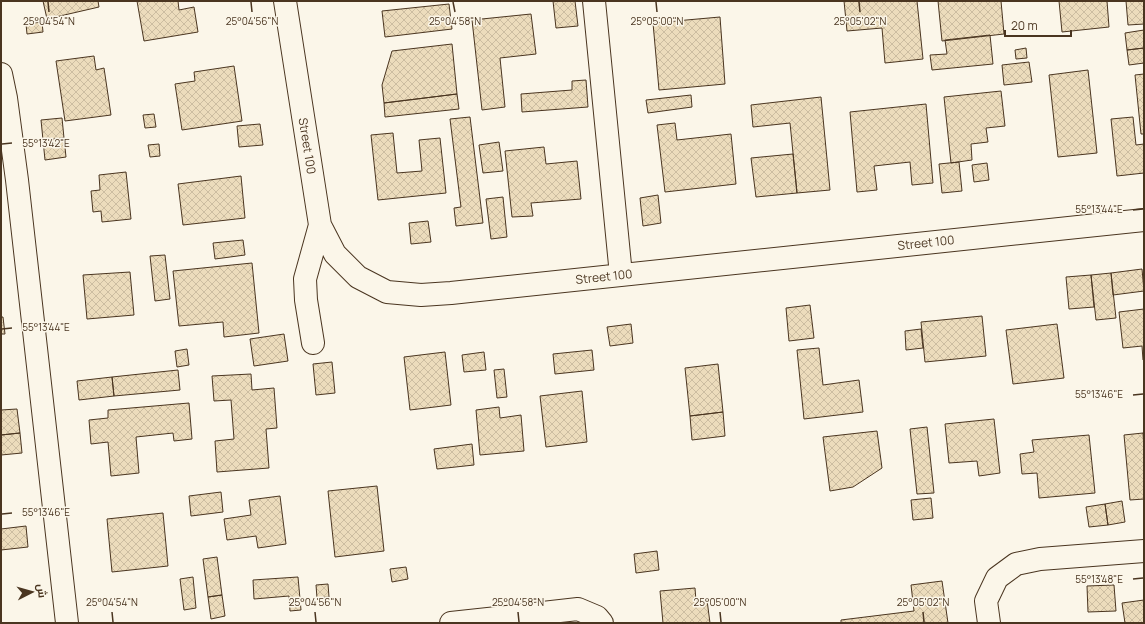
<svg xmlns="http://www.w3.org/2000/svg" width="1145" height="624" font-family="Manrope,Cairo,sans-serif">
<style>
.building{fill:url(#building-cross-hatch);stroke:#4a3520}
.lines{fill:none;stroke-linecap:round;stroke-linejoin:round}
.minor-casing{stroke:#4a3520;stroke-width:24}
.minor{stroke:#fbf6e9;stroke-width:22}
.ticks{fill:none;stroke:#4a3520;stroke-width:1.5}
.labels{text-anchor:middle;stroke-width:3;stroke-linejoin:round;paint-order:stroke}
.street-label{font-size:12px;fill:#4a3520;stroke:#fbf6e9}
.ticks-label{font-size:10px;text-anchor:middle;fill:#4a3520;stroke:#fbf6e9;stroke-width:3;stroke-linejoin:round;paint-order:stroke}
</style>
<defs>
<pattern id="building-cross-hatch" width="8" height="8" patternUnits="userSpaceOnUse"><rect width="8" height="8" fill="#ecdcbc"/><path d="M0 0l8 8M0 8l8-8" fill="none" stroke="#ccbda1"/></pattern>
</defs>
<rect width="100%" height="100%" fill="#fbf6e9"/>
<path class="building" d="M43,1H98L99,7L47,19Z
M137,1H178L179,10L194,7L198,32L144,41Z
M553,1H575L578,26L556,28Z
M844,1H917L923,59L885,63L882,28L847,31Z
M938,1H1001L1004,34L942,41Z
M1059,1H1107L1109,27L1062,32Z
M1126,1H1144V24L1128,25Z
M449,4L452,29L385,37L382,11Z
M531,14L536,54L500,58L505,107L482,110L472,20Z
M720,17L725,84L659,90L653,23Z
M42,22L43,32L27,34L26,24Z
M1144,30V48L1127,50L1125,33Z
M990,35L993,64L932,70L930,55L947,54L945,40Z
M452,44L457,94L384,103L382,85L392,51Z
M1026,48L1027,58L1016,59L1015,50Z
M1144,48V63L1129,65L1127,50Z
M94,56L96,70L104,68L111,115L65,121L56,61Z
M1029,62L1032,82L1004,85L1002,65Z
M234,66L242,121L182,130L175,84L195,81L194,72Z
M1088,70L1097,153L1058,157L1049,75Z
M1144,74V134H1141L1135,75Z
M586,80L588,107L522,112L521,94L572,90V81Z
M1001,91L1005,126L986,128L988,142L971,144L972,160L951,163L944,97Z
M457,94L459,109L385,117L384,103Z
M691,95L692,107L648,113L646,100Z
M821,97L830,190L797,193L790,123L753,127L751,105Z
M926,104L933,183L912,185L910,162L874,166L877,190L857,192L850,112Z
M154,114L156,127L145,128L143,115Z
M470,117L483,223L456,226L454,208L461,207L450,119Z
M1133,117L1136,145L1144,144V173L1117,176L1111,119Z
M62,118L64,138L43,140L41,120Z
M675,123L677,140L731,134L736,184L665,192L657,125Z
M260,124L263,145L239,147L237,126Z
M393,133L397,173L422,171L419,140L440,138L446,193L378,200L371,135Z
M64,138L66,157L45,160L43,140Z
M499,142L503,171L483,173L479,145Z
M159,144L160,156L150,157L148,145Z
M544,147L546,164L577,161L581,199L531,203L533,216L512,217L505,151Z
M793,154L797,193L756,197L751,158Z
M959,162L962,191L942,193L939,164Z
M987,163L989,180L974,182L972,165Z
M126,172L131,219L102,222L101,211L93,212L91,191L100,190L99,175Z
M241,176L245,218L183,225L178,184Z
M658,195L661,223L643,226L640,198Z
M503,197L507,237L491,239L486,199Z
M428,221L431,242L411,244L409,223Z
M243,240L245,255L215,259L213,243Z
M165,255L170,299L155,301L150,256Z
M252,263L259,333L224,337L223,322L179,326L173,271Z
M1142,269L1144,291L1113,295L1111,273Z
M130,272L134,315L87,319L83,275Z
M1111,273L1116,318L1096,320L1091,275Z
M1091,275L1094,307L1069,309L1066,277Z
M810,305L814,338L789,341L786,308Z
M1144,309V360H1143L1142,346L1123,348L1119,312Z
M982,316L986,356L925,362L921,322Z
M1,317H3L5,334H1Z
M631,324L633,343L610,346L607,327Z
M1057,324L1064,378L1013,384L1006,330Z
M921,329L923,348L906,350L905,331Z
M284,334L288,361L254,366L250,339Z
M819,348L823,385L859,380L863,412L804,419L797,350Z
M187,349L189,365L177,367L175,351Z
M592,350L594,370L555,374L553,354Z
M445,352L451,405L410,410L404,357Z
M484,352L486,370L464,372L462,355Z
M332,362L335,393L316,395L313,364Z
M718,364L723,412L690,416L685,368Z
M504,369L507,397L497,398L494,370Z
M178,370L180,390L114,396L112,377Z
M251,374L252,390L274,388L277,428L266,429L269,468L217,472L215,441L234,439L231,400L214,401L212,376Z
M112,377L114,396L79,400L77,381Z
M582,391L587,442L546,447L540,396Z
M189,403L192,439L174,441L173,433L136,437L139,473L111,476L108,442L91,444L89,420L108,418V410Z
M499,407L500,418L521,415L524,451L480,455L476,410Z
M17,409L20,433L1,435V410Z
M723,412L725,436L692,440L690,416Z
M994,419L1000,473L979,476L977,461L949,463L945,424Z
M927,427L934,493L917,494L910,429Z
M877,431L882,468L853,487L830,491L823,437Z
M20,433L22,453L1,455V435Z
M1143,433L1144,449V499L1130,500L1124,435Z
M1089,435L1095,493L1039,498L1037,473L1022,474L1020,454L1034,452L1032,440Z
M472,444L474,465L437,469L434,449Z
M377,486L384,551L335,557L328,491Z
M221,492L223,512L191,516L189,496Z
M280,496L286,544L258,548L256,536L227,540L224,519L251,515L249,500Z
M931,498L933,518L913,520L911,500Z
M1122,501L1125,522L1108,525L1105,504Z
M1105,504L1108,525L1089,527L1086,507Z
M163,513L168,566L112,572L107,519Z
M26,526L28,547L1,550V529Z
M657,551L659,570L636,573L634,554Z
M217,557L222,595L208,597L203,559Z
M406,567L408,579L392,582L390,569Z
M193,577L196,608L184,610L180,579Z
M298,577L301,610L290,611L289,596L254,599L253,580Z
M942,581L948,623H841V620L914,611L911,585Z
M328,584L329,597L317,598L316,585Z
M1114,585L1116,611L1088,612L1087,586Z
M695,588L696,601L707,600L710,623H663L660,591Z
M222,595L225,616L211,619L208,597Z
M1144,600V623H1125L1122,603Z"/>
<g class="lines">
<g class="minor-casing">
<path id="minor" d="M285,1L320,225L335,254L358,277L387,292L421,295L451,293L1144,220
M594,1L621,275
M1,74L6,98L17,180L67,623
M313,343L306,300L305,279L320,225
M451,623L578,609L597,617L602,623
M989,623L986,601L997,578L1016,564L1040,559L1144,551"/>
</g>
<use href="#minor" class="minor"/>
</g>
<path class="ticks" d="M48,2L49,12M251,2L252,12M453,2L455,12M656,2L657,12M859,2L860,12M2,144L12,143M1133,210L1143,209M2,329L12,328M1133,395L1143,394M2,514L12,513M1133,579L1143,578M112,612L113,622M315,612L316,622M518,612L519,622M720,612L721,622M923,612L924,622"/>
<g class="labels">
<g class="street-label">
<text transform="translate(307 146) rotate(81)" y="4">Street 100</text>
<text transform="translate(926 243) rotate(-6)" y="4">Street 100</text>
<text transform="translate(604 277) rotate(-6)" y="4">Street 100</text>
</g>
</g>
<g class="ticks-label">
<text x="49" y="25">25°04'54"N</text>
<text x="252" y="25">25°04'56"N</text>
<text x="455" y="25">25°04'58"N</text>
<text x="657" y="25">25°05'00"N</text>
<text x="860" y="25">25°05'02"N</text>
<text x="46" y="147">55°13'42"E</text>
<text x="1099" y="213">55°13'44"E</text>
<text x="46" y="331">55°13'44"E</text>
<text x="1099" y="398">55°13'46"E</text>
<text x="46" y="516">55°13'46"E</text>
<text x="1099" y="583">55°13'48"E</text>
<text x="112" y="606">25°04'54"N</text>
<text x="315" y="606">25°04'56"N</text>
<text x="518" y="606">25°04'58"N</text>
<text x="720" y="606">25°05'00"N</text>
<text x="923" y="606">25°05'02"N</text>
</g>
<rect width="1145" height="624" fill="none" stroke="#4a3520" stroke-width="4"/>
<g transform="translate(32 592) rotate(84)" stroke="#fbf6e9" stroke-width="3" paint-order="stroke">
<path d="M0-3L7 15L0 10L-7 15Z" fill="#4a3520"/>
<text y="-6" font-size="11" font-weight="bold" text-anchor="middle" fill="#4a3520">ش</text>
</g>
<path d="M1005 30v6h66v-6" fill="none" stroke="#4a3520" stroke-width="2"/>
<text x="1011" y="30" font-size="12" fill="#4a3520" stroke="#fbf6e9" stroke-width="3" paint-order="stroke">20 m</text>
</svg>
